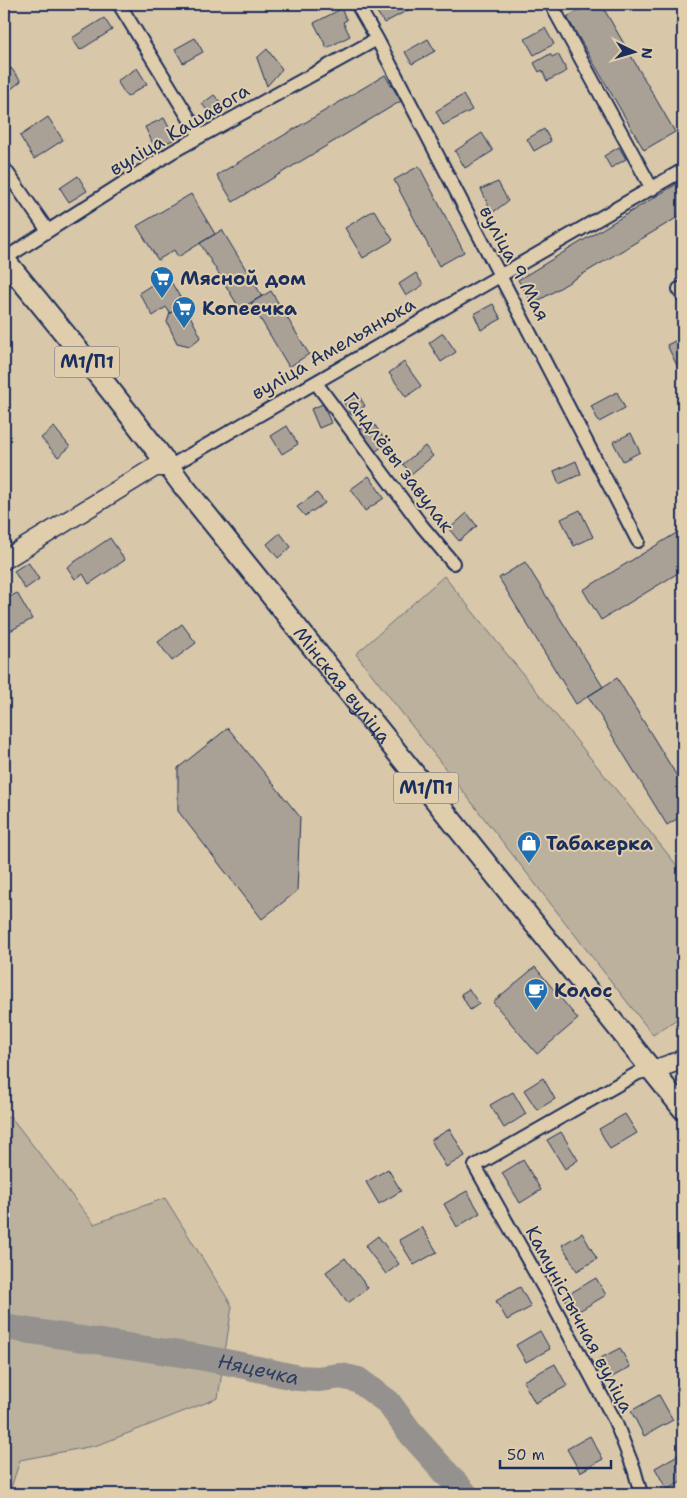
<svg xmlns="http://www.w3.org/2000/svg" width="687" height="1498" font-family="'Shantell Sans',sans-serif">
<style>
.green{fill:#bcb19d;stroke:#6c707e}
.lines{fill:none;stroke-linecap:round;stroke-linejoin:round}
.river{stroke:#94918e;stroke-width:26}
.building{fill:#aaa196;stroke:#1b2f5e}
.street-casing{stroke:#1b2f5e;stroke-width:16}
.secondary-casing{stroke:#1b2f5e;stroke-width:21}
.primary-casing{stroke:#1b2f5e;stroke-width:24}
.street{stroke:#e0cdab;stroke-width:12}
.secondary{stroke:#e0cdab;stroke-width:18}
.primary{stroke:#e0cdab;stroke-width:20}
.labels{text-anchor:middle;stroke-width:4;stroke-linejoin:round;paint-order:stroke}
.shield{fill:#e0cdab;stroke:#565e75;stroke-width:1}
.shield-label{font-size:18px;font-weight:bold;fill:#1b2f5e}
.street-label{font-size:19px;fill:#1b2f5e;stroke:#e0cdab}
.poi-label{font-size:19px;font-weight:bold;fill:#1b2f5e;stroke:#e0cdab;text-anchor:start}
.water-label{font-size:20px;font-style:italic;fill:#2d3e65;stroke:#e0cdab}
</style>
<rect width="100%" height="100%" fill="#d8c7a8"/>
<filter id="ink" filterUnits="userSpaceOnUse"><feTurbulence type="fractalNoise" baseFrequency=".02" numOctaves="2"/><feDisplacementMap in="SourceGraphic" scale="10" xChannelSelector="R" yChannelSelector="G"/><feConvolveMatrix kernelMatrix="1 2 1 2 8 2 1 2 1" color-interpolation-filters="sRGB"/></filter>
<g filter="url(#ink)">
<path class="green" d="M444,576L683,873V1015L653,1035L356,654Z
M10,1116L94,1224L165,1198L232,1306L218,1398L98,1445L20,1460L9,1494H4V1119Z"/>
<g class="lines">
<path class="river" id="s1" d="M4,1327L193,1356L231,1363L298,1378L318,1379L341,1376L358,1380L388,1402L412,1435L465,1494"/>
</g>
<path class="building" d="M384,4H410L412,8L384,23L375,9Z
M590,4H601L675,132L644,150L567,17Z
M341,9L347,20L343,22L350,36L327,48L314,23Z
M104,18L112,30L80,50L72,38Z
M545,28L554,44L534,55L525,39Z
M195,38L203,52L183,63L175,49Z
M428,39L435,51L412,64L405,52Z
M267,49L282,69L267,86L257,58Z
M550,54L552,57L558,54L567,71L547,81L542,70L539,72L534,63Z
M11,68L21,81L4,95V74Z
M137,68L147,84L127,97L117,81Z
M385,75L401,101L233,202L217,175Z
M214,95L225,107L213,117L202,104Z
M463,95L472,110L443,125L436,111Z
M48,117L63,140L34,159L20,136Z
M164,118L175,139L155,148L145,127Z
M544,129L551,141L534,151L527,139Z
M482,133L493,151L465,168L455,151Z
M619,147L626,159L611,168L604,156Z
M419,166L464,252L439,266L394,180Z
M78,176L87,191L69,202L60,188Z
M683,180V214L533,304L518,280Z
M498,182L508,201L492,213L481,189Z
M191,194L215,234L178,257L174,250L158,260L137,226Z
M374,210L393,240L363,258L345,228Z
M222,230L262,296L240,309L200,243Z
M416,273L423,285L406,296L399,284Z
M167,275L184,304L170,313L166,307L153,316L139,293Z
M271,291L309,354L289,367L251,303Z
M184,304L201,337L190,346L177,343L167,322L170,313Z
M493,304L501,319L481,330L474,314Z
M443,333L456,352L441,362L429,343Z
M683,337V378L667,345Z
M404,362L421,386L406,397L389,373Z
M617,392L625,408L599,422L591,406Z
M358,394L365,406L351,415L344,403Z
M323,404L331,423L319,428L311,409Z
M372,421L387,443L375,452L360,430Z
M287,426L298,444L282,454L271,436Z
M54,427L70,447L58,457L41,438Z
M631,433L640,452L623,461L613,442Z
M425,446L433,456L411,474L403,464Z
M576,461L581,474L559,484L554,471Z
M369,476L384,498L365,511L351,489Z
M317,493L325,503L305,516L297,507Z
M580,510L593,537L574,546L561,519Z
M467,513L477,526L459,541L449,529Z
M683,529V570L601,620L583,590Z
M280,533L291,547L278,558L267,544Z
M110,538L125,560L89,584L83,574L75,579L67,567Z
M28,562L39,579L25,589L14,571Z
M525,562L603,687L576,704L499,578Z
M17,593L32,619L10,631L4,619V600Z
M182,624L196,643L172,661L158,642Z
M617,678L683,786V815L667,825L588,696Z
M228,728L300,817L297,891L262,919L178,811V768Z
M535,967L578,1019L537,1054L493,1002Z
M469,989L479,1004L470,1010L461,994Z
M543,1078L555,1099L537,1110L524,1090Z
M513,1092L526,1114L504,1128L490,1105Z
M625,1114L637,1133L610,1149L599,1129Z
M450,1129L465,1156L446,1167L431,1140Z
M561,1132L578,1160L565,1169L547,1140Z
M523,1160L541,1190L520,1203L502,1173Z
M388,1169L401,1191L379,1204L366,1182Z
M467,1191L480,1213L457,1227L444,1204Z
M422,1227L437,1252L414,1265L399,1240Z
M582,1233L597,1259L577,1271L562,1245Z
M378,1236L399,1264L386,1274L365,1246Z
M345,1258L368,1288L348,1303L326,1272Z
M596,1278L606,1295L574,1314L564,1297Z
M520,1287L531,1307L507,1320L496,1301Z
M540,1331L550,1349L526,1362L516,1345Z
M620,1348L630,1367L607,1380L597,1360Z
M555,1364L567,1386L535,1403L523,1381Z
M659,1395L673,1420L644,1436L631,1411Z
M590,1436L603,1459L580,1472L567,1449Z
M683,1452V1481L667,1490L655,1468Z"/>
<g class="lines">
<g class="street-casing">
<path id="street" d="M119,4L200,136
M357,4L377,39L638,541
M551,4L652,189
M4,168L48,231
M4,259L172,152L377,39
M679,289L683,296
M316,383L422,526L453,563
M169,467L683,170
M641,1494L634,1469L615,1421L550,1299L475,1166L638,1073L653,1070"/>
</g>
<g class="secondary-casing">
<path id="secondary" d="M4,560L155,467H169
M653,1070L679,1061L683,1058"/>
</g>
<g class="primary-casing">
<g id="primary">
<path id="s2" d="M4,259C64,333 125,406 181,483L683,1109"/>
</g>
</g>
<use href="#street" class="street"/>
<use href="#secondary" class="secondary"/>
<use href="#primary" class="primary"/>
</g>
</g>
<defs>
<g id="supermarket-pin" transform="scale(1.25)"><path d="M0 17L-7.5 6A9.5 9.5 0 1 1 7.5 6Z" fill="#1f6fb2" stroke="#e0cdab"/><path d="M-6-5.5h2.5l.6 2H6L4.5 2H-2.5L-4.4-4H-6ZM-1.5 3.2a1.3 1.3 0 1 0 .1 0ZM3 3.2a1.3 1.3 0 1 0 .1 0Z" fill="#fff"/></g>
<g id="shop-pin" transform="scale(1.25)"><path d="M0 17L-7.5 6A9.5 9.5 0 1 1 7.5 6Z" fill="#1f6fb2" stroke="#e0cdab"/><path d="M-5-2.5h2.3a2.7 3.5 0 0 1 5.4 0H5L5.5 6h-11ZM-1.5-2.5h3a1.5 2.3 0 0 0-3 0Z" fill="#fff"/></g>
<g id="cafe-pin" transform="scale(1.25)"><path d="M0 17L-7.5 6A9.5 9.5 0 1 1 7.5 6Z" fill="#1f6fb2" stroke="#e0cdab"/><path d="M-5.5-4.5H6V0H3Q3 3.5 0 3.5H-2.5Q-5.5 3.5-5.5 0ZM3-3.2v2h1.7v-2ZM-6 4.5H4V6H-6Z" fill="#fff"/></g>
</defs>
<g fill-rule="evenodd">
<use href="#supermarket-pin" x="162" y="278"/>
<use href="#supermarket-pin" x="184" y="308"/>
<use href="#shop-pin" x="529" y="843"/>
<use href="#cafe-pin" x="536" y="990"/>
</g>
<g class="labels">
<g class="shield">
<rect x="54.5" y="346.5" width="65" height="31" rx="4"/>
<rect x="393.5" y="772.5" width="65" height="31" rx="4"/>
</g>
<g class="shield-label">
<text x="87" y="368">М1/П1</text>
<text x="426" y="794">М1/П1</text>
</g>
<g class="street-label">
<text transform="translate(179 129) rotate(-31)" y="7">вуліца Кашавога</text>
<text transform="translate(515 263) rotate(62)" y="7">вуліца 9 Мая</text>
<text transform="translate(333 348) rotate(-30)" y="7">вуліца Амельянюка</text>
<text transform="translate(399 462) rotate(53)" y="7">Гандлёвы завулак</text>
<text dy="7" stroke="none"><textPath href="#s2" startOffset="544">Мінская вуліца</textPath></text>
<text transform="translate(580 1319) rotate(62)" y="7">Камуністычная вуліца</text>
</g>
<g class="poi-label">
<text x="180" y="285">Мясной дом</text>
<text x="202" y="315">Копеечка</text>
<text x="546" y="850">Табакерка</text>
<text x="554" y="997">Колос</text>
</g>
<g class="water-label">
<text dy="7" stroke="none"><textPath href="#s1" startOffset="258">Няцечка</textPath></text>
</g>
</g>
<rect width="687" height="1498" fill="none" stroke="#e0cdab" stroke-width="20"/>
<rect x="10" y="10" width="667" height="1478" fill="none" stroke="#1b2f5e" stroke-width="2" filter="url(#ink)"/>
<g transform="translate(634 52) rotate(95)" stroke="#e0cdab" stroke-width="4" paint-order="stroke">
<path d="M0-4L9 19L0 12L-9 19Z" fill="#1b2f5e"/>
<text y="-8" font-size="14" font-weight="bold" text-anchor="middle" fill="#1b2f5e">N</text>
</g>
<path d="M500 1460v8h111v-8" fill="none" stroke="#1b2f5e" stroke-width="2.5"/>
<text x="507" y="1460" font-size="15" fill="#1b2f5e" stroke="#e0cdab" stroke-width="4" paint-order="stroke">50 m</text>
</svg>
